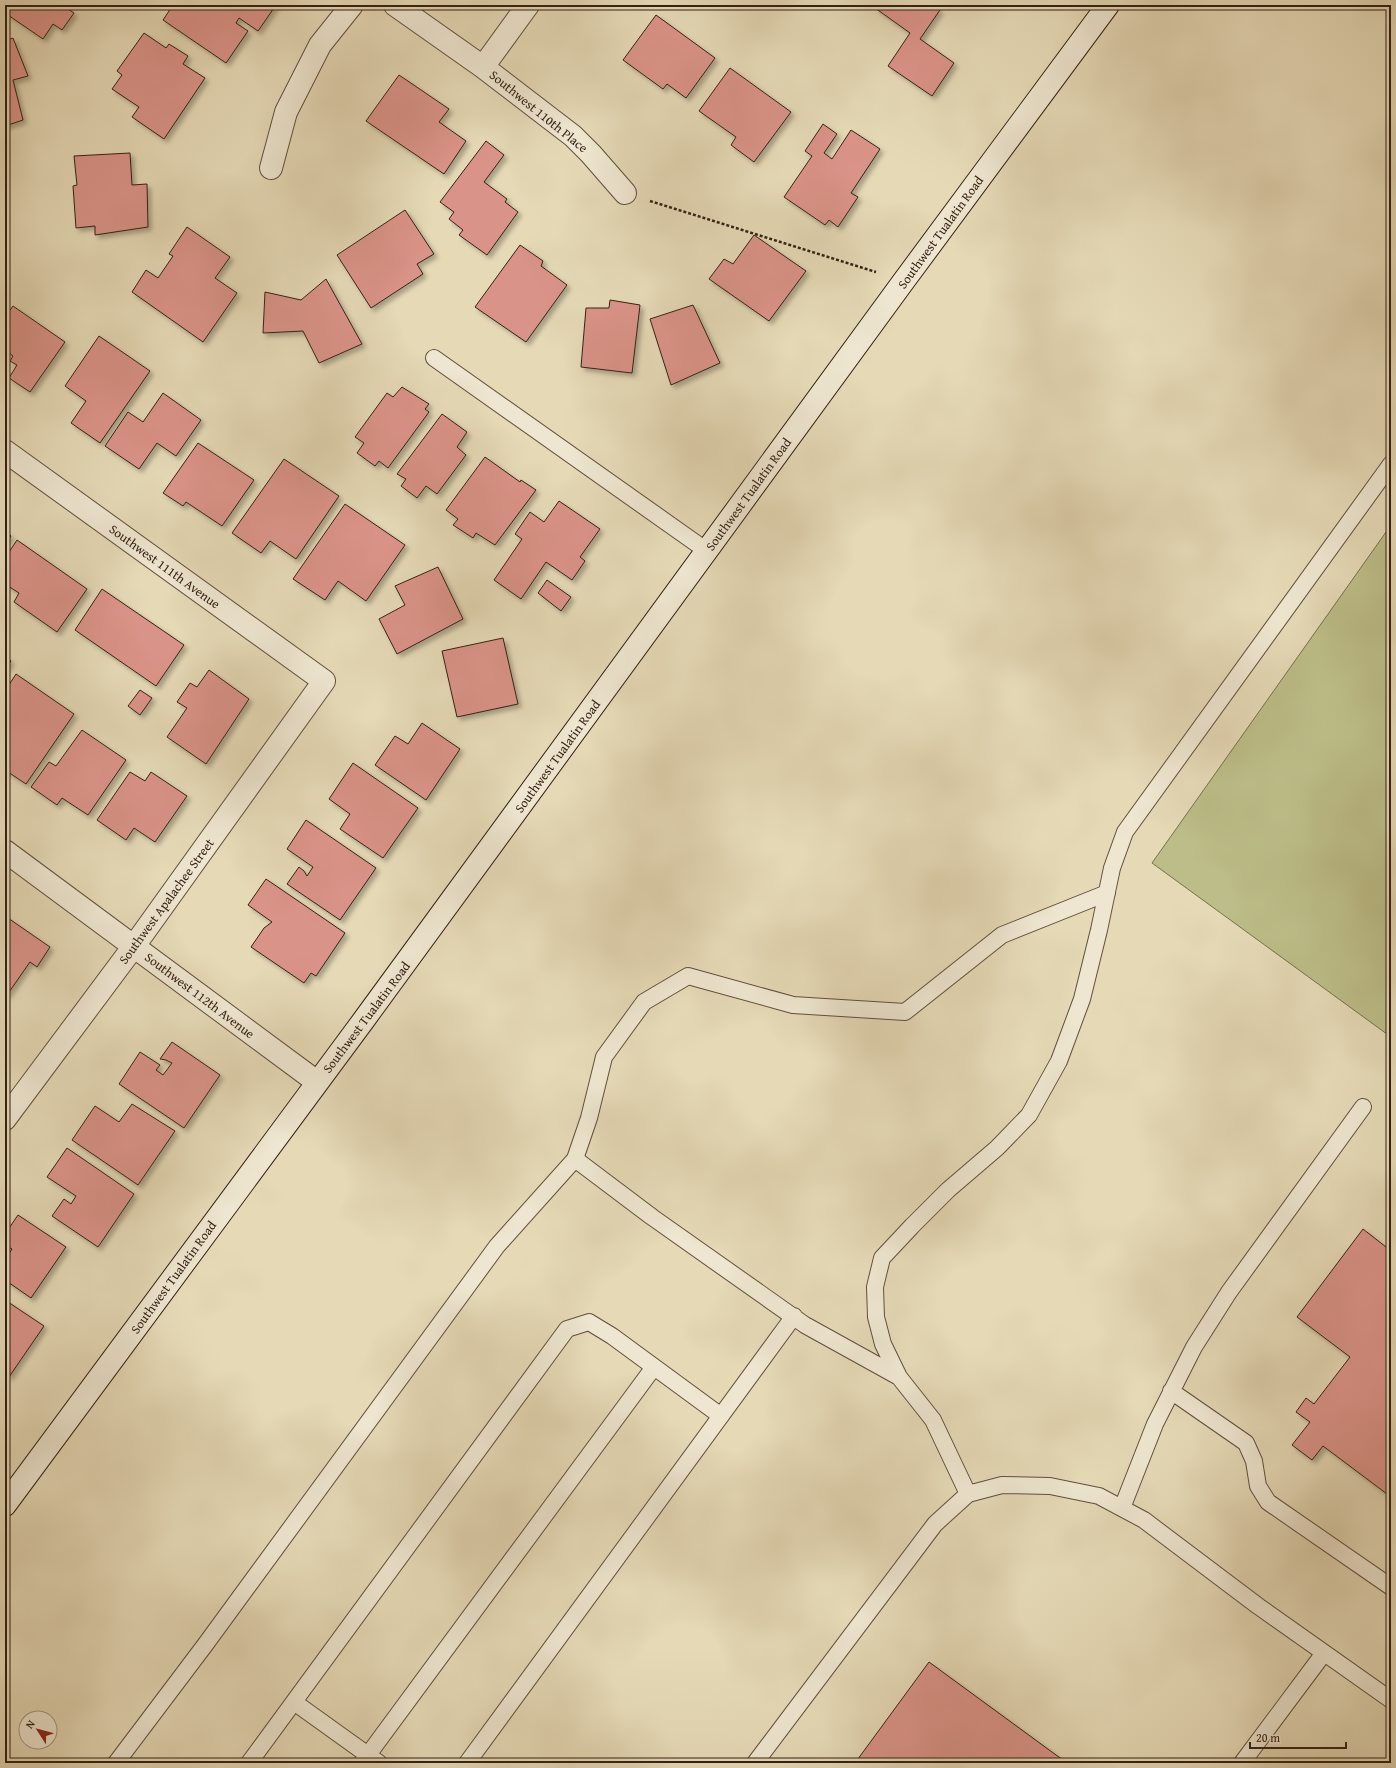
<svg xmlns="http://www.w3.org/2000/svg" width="1396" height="1768" font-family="'Gentium Book Plus',serif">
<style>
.green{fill:#bcbd88;stroke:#786f4e}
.building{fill:#da9388;stroke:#342113;filter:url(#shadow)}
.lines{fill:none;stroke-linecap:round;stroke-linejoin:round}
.lane-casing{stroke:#604f3c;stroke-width:18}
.street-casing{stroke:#604f3c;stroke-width:24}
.secondary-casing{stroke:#342113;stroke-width:24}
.path{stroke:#342113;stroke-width:2.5;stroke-dasharray:3 2;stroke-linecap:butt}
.lane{stroke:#eee6d0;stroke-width:16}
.street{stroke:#eee6d0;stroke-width:22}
.secondary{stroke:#eee6d0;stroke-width:22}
.labels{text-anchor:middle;stroke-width:3;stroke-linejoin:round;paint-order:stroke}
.street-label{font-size:13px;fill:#342113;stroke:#eee6d0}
</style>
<defs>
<filter id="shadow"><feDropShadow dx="3.5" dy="3.5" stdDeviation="2" flood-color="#0004"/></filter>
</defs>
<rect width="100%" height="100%" fill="#e5d9b6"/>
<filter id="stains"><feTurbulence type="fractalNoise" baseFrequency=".005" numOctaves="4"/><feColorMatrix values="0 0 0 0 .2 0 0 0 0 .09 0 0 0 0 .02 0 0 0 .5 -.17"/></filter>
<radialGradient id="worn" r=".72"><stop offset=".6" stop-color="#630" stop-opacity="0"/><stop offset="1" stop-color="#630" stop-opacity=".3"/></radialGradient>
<path class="green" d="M1391,525V1037L1152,863Z"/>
<path class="building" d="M5,5H62L74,13L62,30L53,24L43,39L5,13Z
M173,5H276L258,31L239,18L236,23L248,31L226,63L163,20Z
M877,5H932L940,10L920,39L954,63L932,96L888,66L910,33L875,8Z
M656,15L715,58L686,98L667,84L663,89L623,60Z
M144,33L166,48L169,44L188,56L183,64L205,78L164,139L132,117L139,107L112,89L122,75L117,71Z
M13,38L28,76L13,80L23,120L5,126V41Z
M730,68L791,112L754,162L731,145L736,137L699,111Z
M399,75L449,109L439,122L466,141L444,174L366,121Z
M823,124L837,134L824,153L832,159L851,130L880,149L851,193L858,197L838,227L829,220L825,225L784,197L812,156L805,151Z
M486,141L504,155L484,182L507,199L505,202L518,212L487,255L459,235L463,230L449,219L454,212L440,202Z
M130,153L132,185L147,184L148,227L95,235V226L76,228L73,186L77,185L74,156Z
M405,210L434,254L417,264L423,274L371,308L337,255Z
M187,227L230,257L215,278L237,293L203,342L132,292L146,270L158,278L173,256L169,254Z
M754,235L806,271L769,321L709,279L724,259L733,264Z
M520,245L543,261L541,266L567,285L526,342L475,307Z
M326,279L362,344L319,363L303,331L263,333L265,292L301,300Z
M610,300L640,305L632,373L581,367L586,308H609Z
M693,305L720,363L671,385L650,319Z
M13,306L65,342L30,392L9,378L17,365L10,361L13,356L5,350V317Z
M99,336L150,371L100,443L71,423L86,401L65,386Z
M402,387L429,404L425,409L429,412L388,468L379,461L375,466L357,453L364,443L355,437L387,393L393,397Z
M163,393L201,420L176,456L157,443L139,469L105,446L128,412L143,422Z
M442,414L467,432L457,447L466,455L437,494L426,486L417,498L401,486L406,479L397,474Z
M198,443L254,480L222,526L186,502L183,506L163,493Z
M485,457L520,482L521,480L536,490L495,545L476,533L473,538L453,525L458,519L446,510Z
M284,459L339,496L296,559L270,541L261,553L232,533Z
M559,501L600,529L580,557L585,561L572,580L546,562L521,599L494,580L522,539L515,534L530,512L544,522Z
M345,504L405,545L366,601L338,581L325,600L293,579Z
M5,532L11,536L5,545Z
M17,540L87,589L57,632L14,602L19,593L5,584V558Z
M438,567L463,619L397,654L379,619L405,605L395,586Z
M547,580L571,597L561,611L538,593Z
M102,589L184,645L156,686L75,630Z
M503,638L518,704L457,717L442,651Z
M5,657L11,661L5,670Z
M209,670L249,699L206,764L167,737L187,708L177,702L190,683L197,687Z
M16,674L74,714L26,784L5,770V691Z
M140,690L152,698L140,715L128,706Z
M422,723L460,749L426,800L375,765L395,736L408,744Z
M82,730L126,760L88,815L62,798L57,805L31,787L49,762L56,766Z
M353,763L418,808L383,858L340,829L350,814L329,799Z
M130,772L145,781L151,772L187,796L155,842L134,828L126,840L97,820Z
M306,820L376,868L340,920L287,884L299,867L304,871L307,876L313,867L287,849Z
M266,879L345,933L316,976L311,973L304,983L251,947L264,928L272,922L248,905Z
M5,916L50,947L37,967L30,962L7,995L5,994Z
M172,1042L220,1075L184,1128L119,1084L140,1052L160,1065L156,1070L163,1075L172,1063L166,1060L160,1059Z
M132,1104L175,1131L138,1185L72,1140L95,1106L119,1122Z
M67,1148L134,1194L98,1247L52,1216L64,1199L71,1204L76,1196L47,1177Z
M18,1215L66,1247L31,1298L5,1280V1260L12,1249L5,1245V1234Z
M1363,1229L1386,1247L1391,1241V1497L1323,1446L1312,1460L1292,1445L1310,1422L1296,1412L1306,1398L1314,1404L1350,1357L1297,1317Z
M5,1300L44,1326L9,1377L5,1374Z
M929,1662L1067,1763H855Z"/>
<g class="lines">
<g class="lane-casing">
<path id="lane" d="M434,358L707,551
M575,1159L589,1118L604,1057L644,1002L688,976L793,1005L905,1012L1002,935L1107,893
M1171,1391L1246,1443L1254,1461L1258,1486L1268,1502L1391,1587
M968,1494L933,1420L899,1377L883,1344L876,1317L875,1287L882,1258L912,1226L948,1190L997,1148L1029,1115L1059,1061L1082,999L1099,930L1112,868L1125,832L1391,464
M1122,1508L1155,1424L1194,1347L1229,1292L1363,1107
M294,1702L379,1763
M116,1763L205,1645L497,1246L575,1159L652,1217L805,1325L899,1377
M249,1763L567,1329L589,1322L612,1336L721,1416
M362,1763L654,1367
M467,1763L794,1316
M755,1763L935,1524L968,1494L1002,1485L1050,1486L1099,1496L1144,1520L1258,1606L1391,1700
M1242,1763L1324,1653"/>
</g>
<g class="street-casing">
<path id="street" d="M395,5L483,67L573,136L591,154L625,193
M483,67L528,5
M271,168L286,112L320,45L352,5
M5,451L324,681L134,946L5,1119
M5,851L317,1082"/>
</g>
<g class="secondary-casing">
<path id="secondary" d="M5,1505L363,1021L903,282L1108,5"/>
</g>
<path class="path" d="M650,201L876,272"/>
<use href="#lane" class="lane"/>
<use href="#street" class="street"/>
<use href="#secondary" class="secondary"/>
</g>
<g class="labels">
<g class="street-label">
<text transform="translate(539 111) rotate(39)" y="5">Southwest 110th Place</text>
<text transform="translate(940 232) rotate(-54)" y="5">Southwest Tualatin Road</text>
<text transform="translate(748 494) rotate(-54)" y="5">Southwest Tualatin Road</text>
<text transform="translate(165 566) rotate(36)" y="5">Southwest 111th Avenue</text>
<text transform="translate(557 756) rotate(-54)" y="5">Southwest Tualatin Road</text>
<text transform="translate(166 901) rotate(-54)" y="5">Southwest Apalachee Street</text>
<text transform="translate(200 995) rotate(37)" y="5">Southwest 112th Avenue</text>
<text transform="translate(366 1017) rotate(-53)" y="5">Southwest Tualatin Road</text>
<text transform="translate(173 1277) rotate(-54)" y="5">Southwest Tualatin Road</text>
</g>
</g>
<rect width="1396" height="1768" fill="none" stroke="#e5d9b6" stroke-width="20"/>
<rect x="6" y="6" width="1384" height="1756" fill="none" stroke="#342113" stroke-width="2"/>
<rect x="10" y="10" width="1376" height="1748" fill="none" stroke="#342113"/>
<g transform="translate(38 1730) rotate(306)"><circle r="19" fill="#eee6d0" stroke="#a49784"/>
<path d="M0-3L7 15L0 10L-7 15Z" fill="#8f2418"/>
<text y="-6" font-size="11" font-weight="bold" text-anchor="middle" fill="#342113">N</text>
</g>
<path d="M1250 1742v6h96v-6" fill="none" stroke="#342113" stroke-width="2"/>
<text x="1256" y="1742" font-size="12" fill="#342113" stroke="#eee6d0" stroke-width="3" paint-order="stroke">20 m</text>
<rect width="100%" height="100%" filter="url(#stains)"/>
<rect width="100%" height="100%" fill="url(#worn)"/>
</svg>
